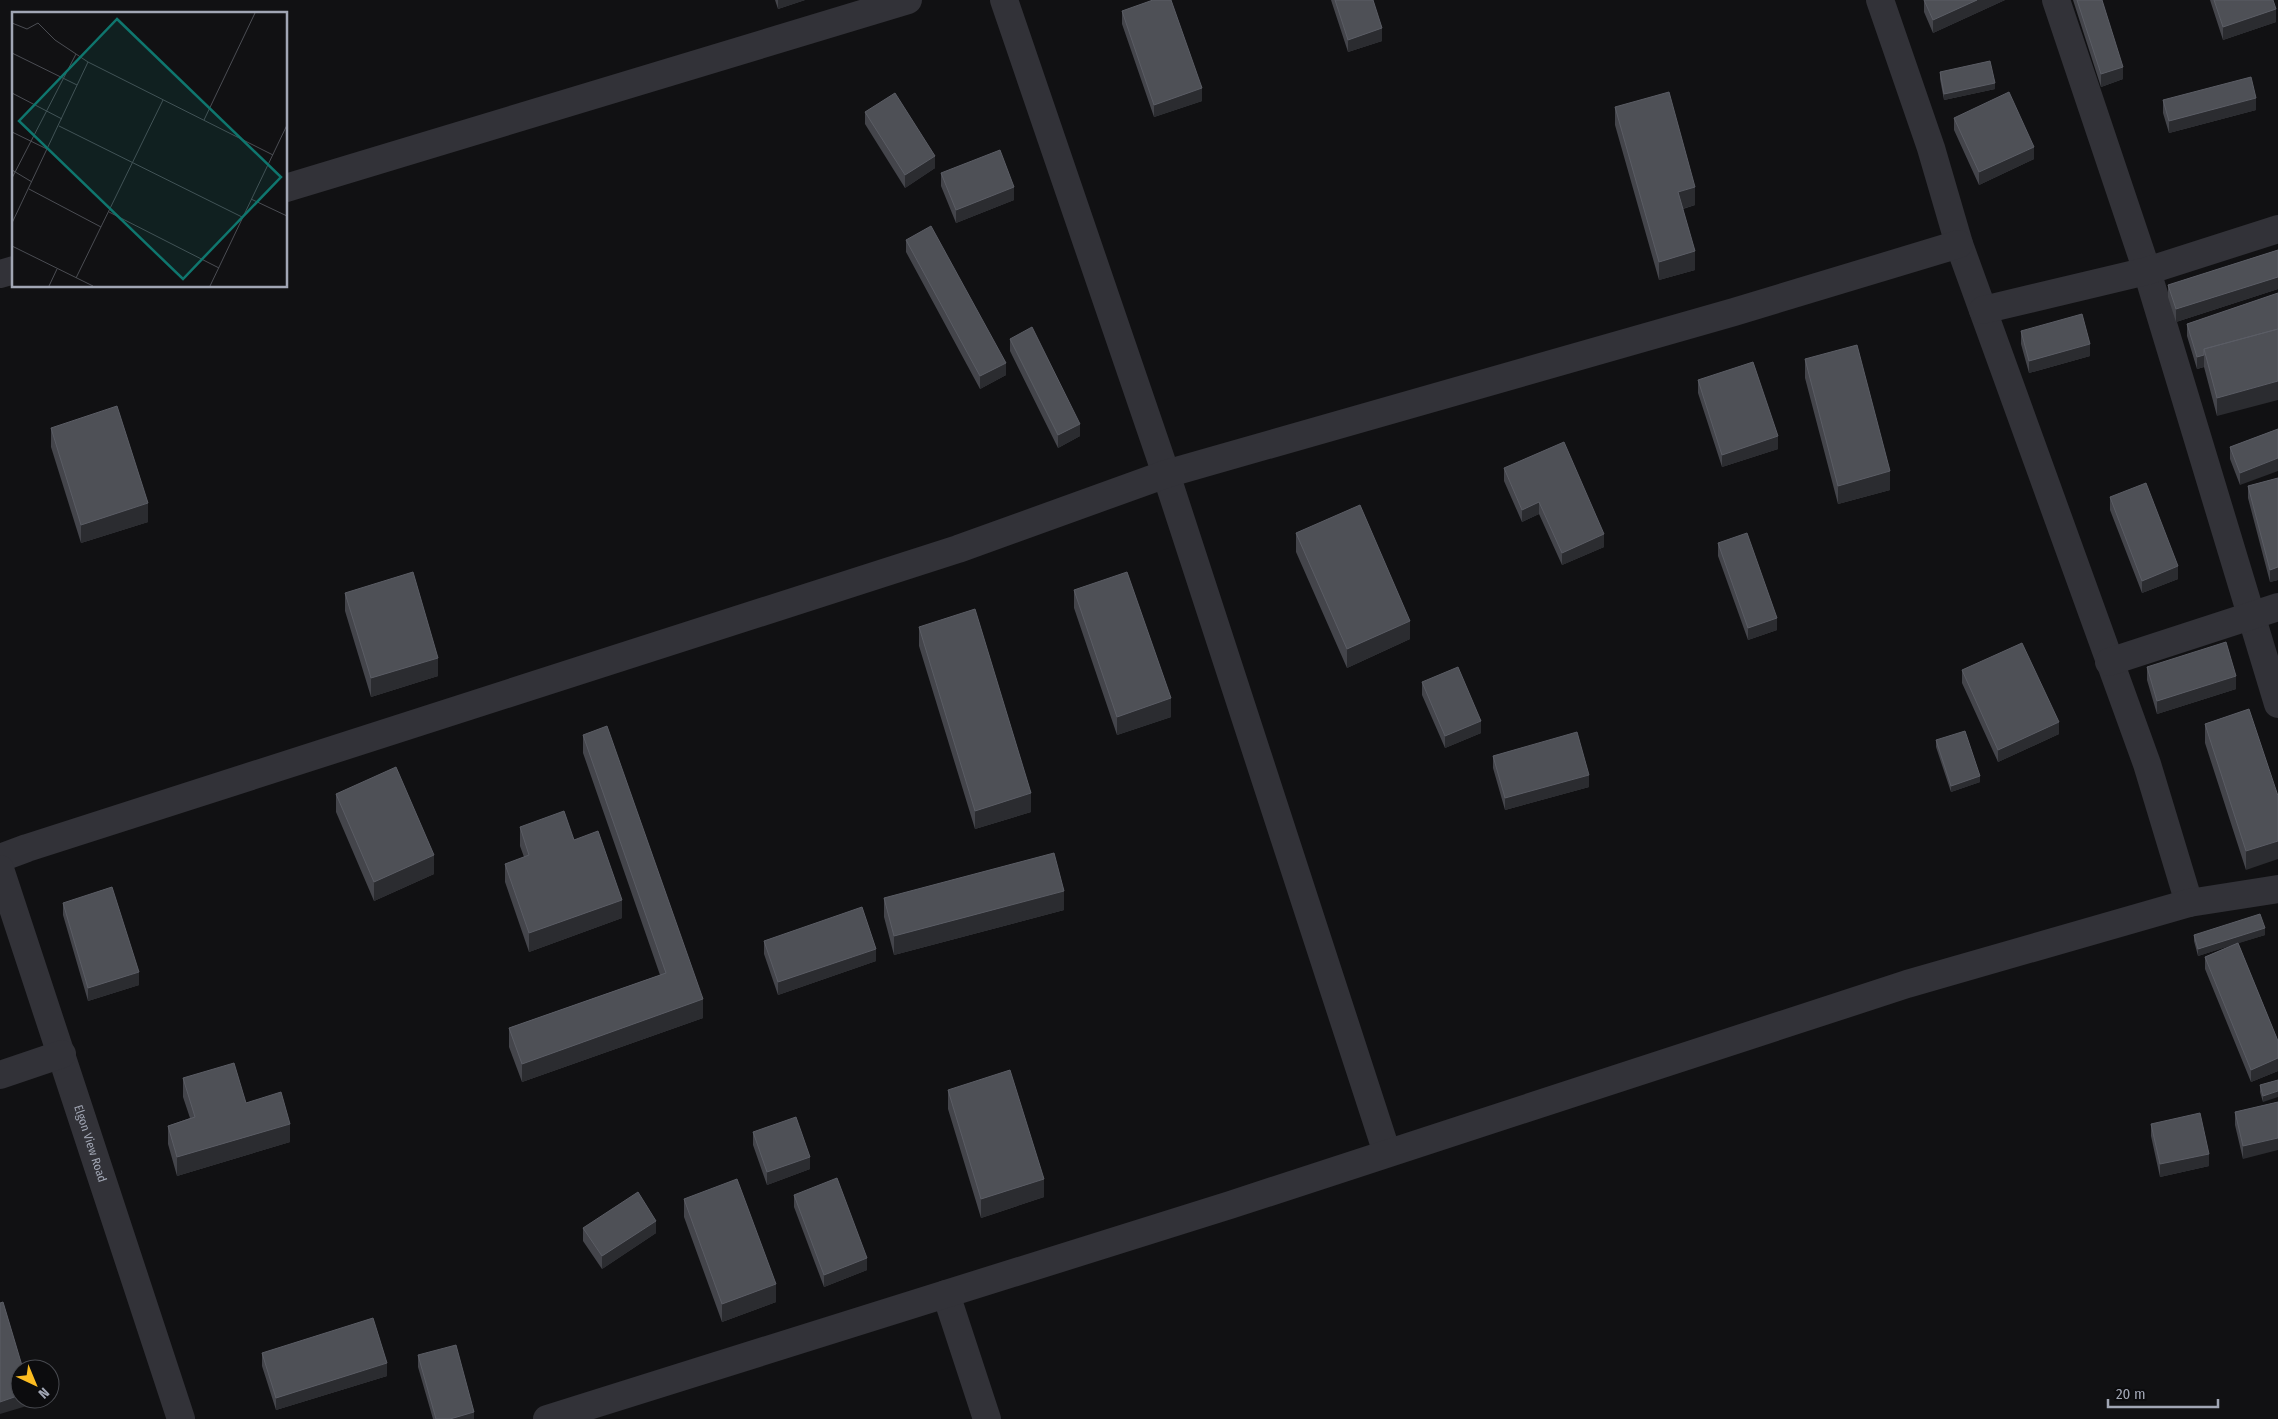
<svg xmlns="http://www.w3.org/2000/svg" width="2278" height="1419" font-family="'Fira Sans Condensed',sans-serif">
<style>
.lines{fill:none;stroke-linecap:round;stroke-linejoin:round}
.minor{stroke:#323238;stroke-width:28}
.wall{fill:#44454b}
.shaded-wall{fill:#2b2c30}
.building{fill:#4e5056;stroke:#5b5d65}
.labels{text-anchor:middle;stroke-width:4.5;stroke-linejoin:round;paint-order:stroke}
.street-label{font-size:12px;fill:#a1a6b4;stroke:#0c0c0e}
.inset-road{fill:none;stroke:#4b4d53;stroke-width:1}
.view{fill:#0f766e;fill-opacity:0.15;stroke:#0f766e;stroke-width:2.5}
.inset-edge{fill:none;stroke:#a1a6b4;stroke-width:2.5}
</style>
<rect width="100%" height="100%" fill="#111113"/>
<g class="lines">
<g class="minor">
<path d="M1004,0L1166,474L1387,1153"/>
<path d="M1880,0L1931,148L1959,244L2147,764L2189,903"/>
<path d="M2056,0L2147,271L2278,704"/>
<path d="M286,188L908,0"/>
<path d="M0,274L14,270"/>
<path d="M1983,310L2147,271L2278,229"/>
<path d="M2109,662L2278,607"/>
<path d="M0,858L27,848L958,549L1166,474L1734,312L1959,244"/>
<path id="s1" d="M0,869L181,1419"/>
<path d="M0,1075L62,1054"/>
<path d="M946,1294L987,1419"/>
<path d="M547,1419L1230,1205L1907,984L2189,903L2278,889"/>
</g>
</g>
<path class="wall" d="M775,0H805L778,9Z
M1331,0H1373L1382,41L1348,52Z
M1924,0H2005L1933,33L1924,12Z
M2073,0H2102L2123,79L2101,87Z
M2210,0H2273L2276,22L2223,40Z
M1122,11L1202,101L1154,117L1122,24Z
M1940,72L1995,89L1944,100L1940,79Z
M2163,100L2256,110L2169,133L2163,113Z
M1615,107L1695,205L1683,209L1695,270L1659,280L1615,125Z
M865,112L935,168L905,188L865,124Z
M1954,118L2034,159L1979,185L1954,130Z
M941,173L1014,200L956,223L941,186Z
M906,240L1006,375L980,389L906,252Z
M2278,250V289L2176,322L2168,297V285Z
M2278,293L2217,416L2204,367L2197,369L2187,336V324Z
M2021,331L2090,356L2029,373L2021,344Z
M1010,339L1080,436L1058,448L1010,351Z
M1805,359L1890,490L1838,504L1805,378Z
M1698,380L1778,449L1722,467L1698,393Z
M51,428L148,522L81,543L51,447Z
M2278,429L2240,485L2230,459V447Z
M1504,468L1604,547L1562,565L1539,514L1522,522L1504,481Z
M2278,478V580L2270,582L2248,498V486Z
M2110,497L2178,579L2142,593L2110,510Z
M1296,533L1410,639L1347,668L1296,552Z
M1718,543L1777,630L1748,640L1718,556Z
M1074,590L1171,717L1117,735L1074,608Z
M345,593L438,676L371,697L345,611Z
M919,627L1031,812L975,829L919,646Z
M2147,667L2236,689L2157,714L2147,680Z
M1962,670L2059,734L1998,762L1962,683Z
M1422,682L1481,733L1445,748L1422,695Z
M2249,709L2246,870L2205,743V724Z
M583,735L703,1018L522,1082L509,1047V1028L660,975L583,753Z
M1936,740L1980,782L1951,792L1936,747Z
M1493,756L1589,787L1505,810L1493,768Z
M336,794L434,874L374,901L336,812Z
M520,827L574,840L622,918L529,952L505,882V864L524,857L520,846Z
M884,898L1064,910L894,955L884,917Z
M63,903L139,985L88,1001L63,915Z
M2194,935H2265L2238,943L2278,1041V1071L2251,1082L2205,969V957L2235,944L2198,956L2194,941Z
M764,941L876,961L778,995L764,954Z
M183,1078L246,1103L290,1142L177,1176L168,1144V1126L190,1118L183,1097Z
M2278,1080L2263,1102L2260,1092V1085Z
M948,1090L1044,1197L981,1218L948,1109Z
M2278,1102L2243,1159L2235,1125V1112Z
M2151,1124L2209,1166L2160,1177L2151,1136Z
M753,1132L810,1169L767,1185L753,1145Z
M794,1195L867,1270L824,1287L794,1207Z
M684,1199L776,1302L722,1322L684,1217Z
M583,1228L656,1233L602,1269L583,1241Z
M262,1353L387,1376L276,1410L262,1366Z
M418,1355L474,1419H433L418,1367Z"/>
<path class="shaded-wall" d="M778,0H805L778,9Z
M1977,0H2005L1933,33V20Z
M2276,9V22L2223,40V27Z
M1382,28V41L1348,52V40Z
M2123,67V79L2101,87V74Z
M1995,83V89L1944,100V94Z
M1202,88V101L1154,117V105Z
M2256,98V110L2169,133V121Z
M2034,147V159L1979,185V172Z
M935,156V168L905,188V175Z
M1014,187V200L956,223V210Z
M1695,187V205L1678,210V192Z
M1695,251V270L1659,280V262Z
M2278,277V289L2176,322V309Z
M2090,344V356L2029,373V361Z
M2204,355V367L2197,369V357Z
M1006,363V375L980,389V376Z
M2278,381V400L2217,416V398Z
M1080,424V436L1058,448V435Z
M1778,436V449L1722,467V455Z
M2278,458V471L2240,485V473Z
M1890,471V490L1838,504V486Z
M1539,502V514L1522,522V510Z
M148,503V522L81,543V525Z
M1604,534V547L1562,565V553Z
M2178,566V579L2142,593V581Z
M2278,567V580L2270,582V570Z
M1777,618V630L1748,640V628Z
M1410,621V639L1347,668V649Z
M438,658V676L371,697V678Z
M2236,676V689L2157,714V701Z
M1171,698V717L1117,735V717Z
M1481,721V733L1445,748V736Z
M2059,722V734L1998,762V750Z
M1589,775V787L1505,810V798Z
M1980,776V782L1951,792V786Z
M1031,793V812L975,829V811Z
M2278,841V859L2246,870V851Z
M434,855V874L374,901V882Z
M1064,891V910L894,955V936Z
M622,900V918L529,952V933Z
M2265,928V935L2198,956V949Z
M876,949V961L778,995V982Z
M139,972V985L88,1001V988Z
M703,999V1018L522,1082V1064Z
M2278,1058V1071L2251,1082V1070Z
M2278,1091V1097L2263,1102V1096Z
M290,1124V1142L177,1176V1157Z
M2278,1138V1150L2243,1159V1146Z
M2209,1154V1166L2160,1177V1164Z
M810,1157V1169L767,1185V1172Z
M1044,1179V1197L981,1218V1199Z
M656,1221V1233L602,1269V1256Z
M867,1258V1270L824,1287V1275Z
M776,1284V1302L722,1322V1304Z
M387,1363V1376L276,1410V1398Z
M20,1395V1399H30V1405L0,1414V1402Z
M474,1412V1419H450Z"/>
<path class="building" d="M1153,0H1171L1202,88L1154,105L1122,11Z
M1335,0H1373L1382,28L1348,40Z
M1924,0H1977L1933,20Z
M2077,0H2102L2123,67L2101,74Z
M2214,0H2273L2276,9L2223,27Z
M1990,61L1995,83L1944,94L1940,72Z
M2251,77L2256,98L2169,121L2163,100Z
M1669,92L1695,187L1678,192L1695,251L1659,262L1615,107Z
M2009,92L2034,147L1979,172L1954,118Z
M895,93L935,156L905,175L865,112Z
M1000,150L1014,187L956,210L941,173Z
M931,226L1006,363L980,376L906,240Z
M2278,250V277L2176,309L2168,285Z
M2278,293V329L2204,349V355L2197,357L2187,324Z
M2082,314L2090,344L2029,361L2021,331Z
M1032,327L1080,424L1058,435L1010,339Z
M2278,329V381L2217,398L2204,349Z
M1857,345L1890,471L1838,486L1805,359Z
M1753,362L1778,436L1722,455L1698,380Z
M117,406L148,503L81,525L51,428Z
M2278,429V458L2240,473L2230,447Z
M1564,442L1604,534L1562,553L1539,502L1522,510L1504,468Z
M2278,478V567L2270,570L2248,486Z
M2146,483L2178,566L2142,581L2110,497Z
M1360,505L1410,621L1347,649L1296,533Z
M1747,533L1777,618L1748,628L1718,543Z
M413,572L438,658L371,678L345,593Z
M1127,572L1171,698L1117,717L1074,590Z
M975,609L1031,793L975,811L919,627Z
M2226,642L2236,676L2157,701L2147,667Z
M2022,643L2059,722L1998,750L1962,670Z
M1458,667L1481,721L1445,736L1422,682Z
M2249,709L2278,796V841L2246,851L2205,724Z
M607,726L703,999L522,1064L509,1028L666,973L583,735Z
M1965,731L1980,776L1951,786L1936,740Z
M1577,732L1589,775L1505,798L1493,756Z
M396,767L434,855L374,882L336,794Z
M564,811L574,840L598,831L622,900L529,933L505,864L529,855L520,827Z
M1054,853L1064,891L894,936L884,898Z
M112,887L139,972L88,988L63,903Z
M862,907L876,949L778,982L764,941Z
M2260,914L2265,928L2198,949L2194,935Z
M2238,943L2278,1041V1058L2251,1070L2205,957Z
M234,1063L246,1103L281,1092L290,1124L177,1157L168,1126L195,1117L183,1078Z
M1010,1070L1044,1179L981,1199L948,1090Z
M2278,1080V1091L2263,1096L2260,1085Z
M2278,1102V1138L2243,1146L2235,1112Z
M2200,1113L2209,1154L2160,1164L2151,1124Z
M796,1117L810,1157L767,1172L753,1132Z
M837,1178L867,1258L824,1275L794,1195Z
M737,1179L776,1284L722,1304L684,1199Z
M638,1192L656,1221L602,1256L583,1228Z
M3,1302L23,1369H20V1395L0,1402V1303Z
M373,1318L387,1363L276,1398L262,1353Z
M456,1345L474,1412L450,1419H436L418,1355Z"/>
<g class="labels">
<g class="street-label">
<text dy="4" stroke="none"><textPath href="#s1" startOffset="289">Elgon View Road</textPath></text>
</g>
</g>
<g transform="translate(12 12)">
<rect width="275" height="275" fill="#111113"/>
<path class="inset-road" d="M0,11L15,17L26,11L43,28L76,50L261,143M0,41L65,73M0,81L50,107M192,108L243,1M47,114L230,205M0,120L35,137M0,158L20,170M0,166L64,42M17,177L89,215M239,187L275,204M97,200L207,256M0,211L76,50M0,234L81,274M64,266L151,88M37,274L45,257M198,274L275,113"/>
<path class="view" d="M105,7L269,165L171,267L7,109Z"/>
<rect width="275" height="275" class="inset-edge"/>
</g>
<g transform="translate(35 1384) rotate(136)"><circle r="24" fill="#0c0c0e" stroke="#484a50"/>
<path d="M0-4L9 19L0 12L-9 19Z" fill="#fbbc21"/>
<text y="-8" font-size="14" font-weight="bold" text-anchor="middle" fill="#a1a6b4">N</text>
</g>
<path d="M2108 1399v8h110v-8" fill="none" stroke="#a1a6b4" stroke-width="2.5"/>
<text x="2116" y="1399" font-size="15" fill="#a1a6b4" stroke="#0c0c0e" stroke-width="4" paint-order="stroke">20 m</text>
</svg>
